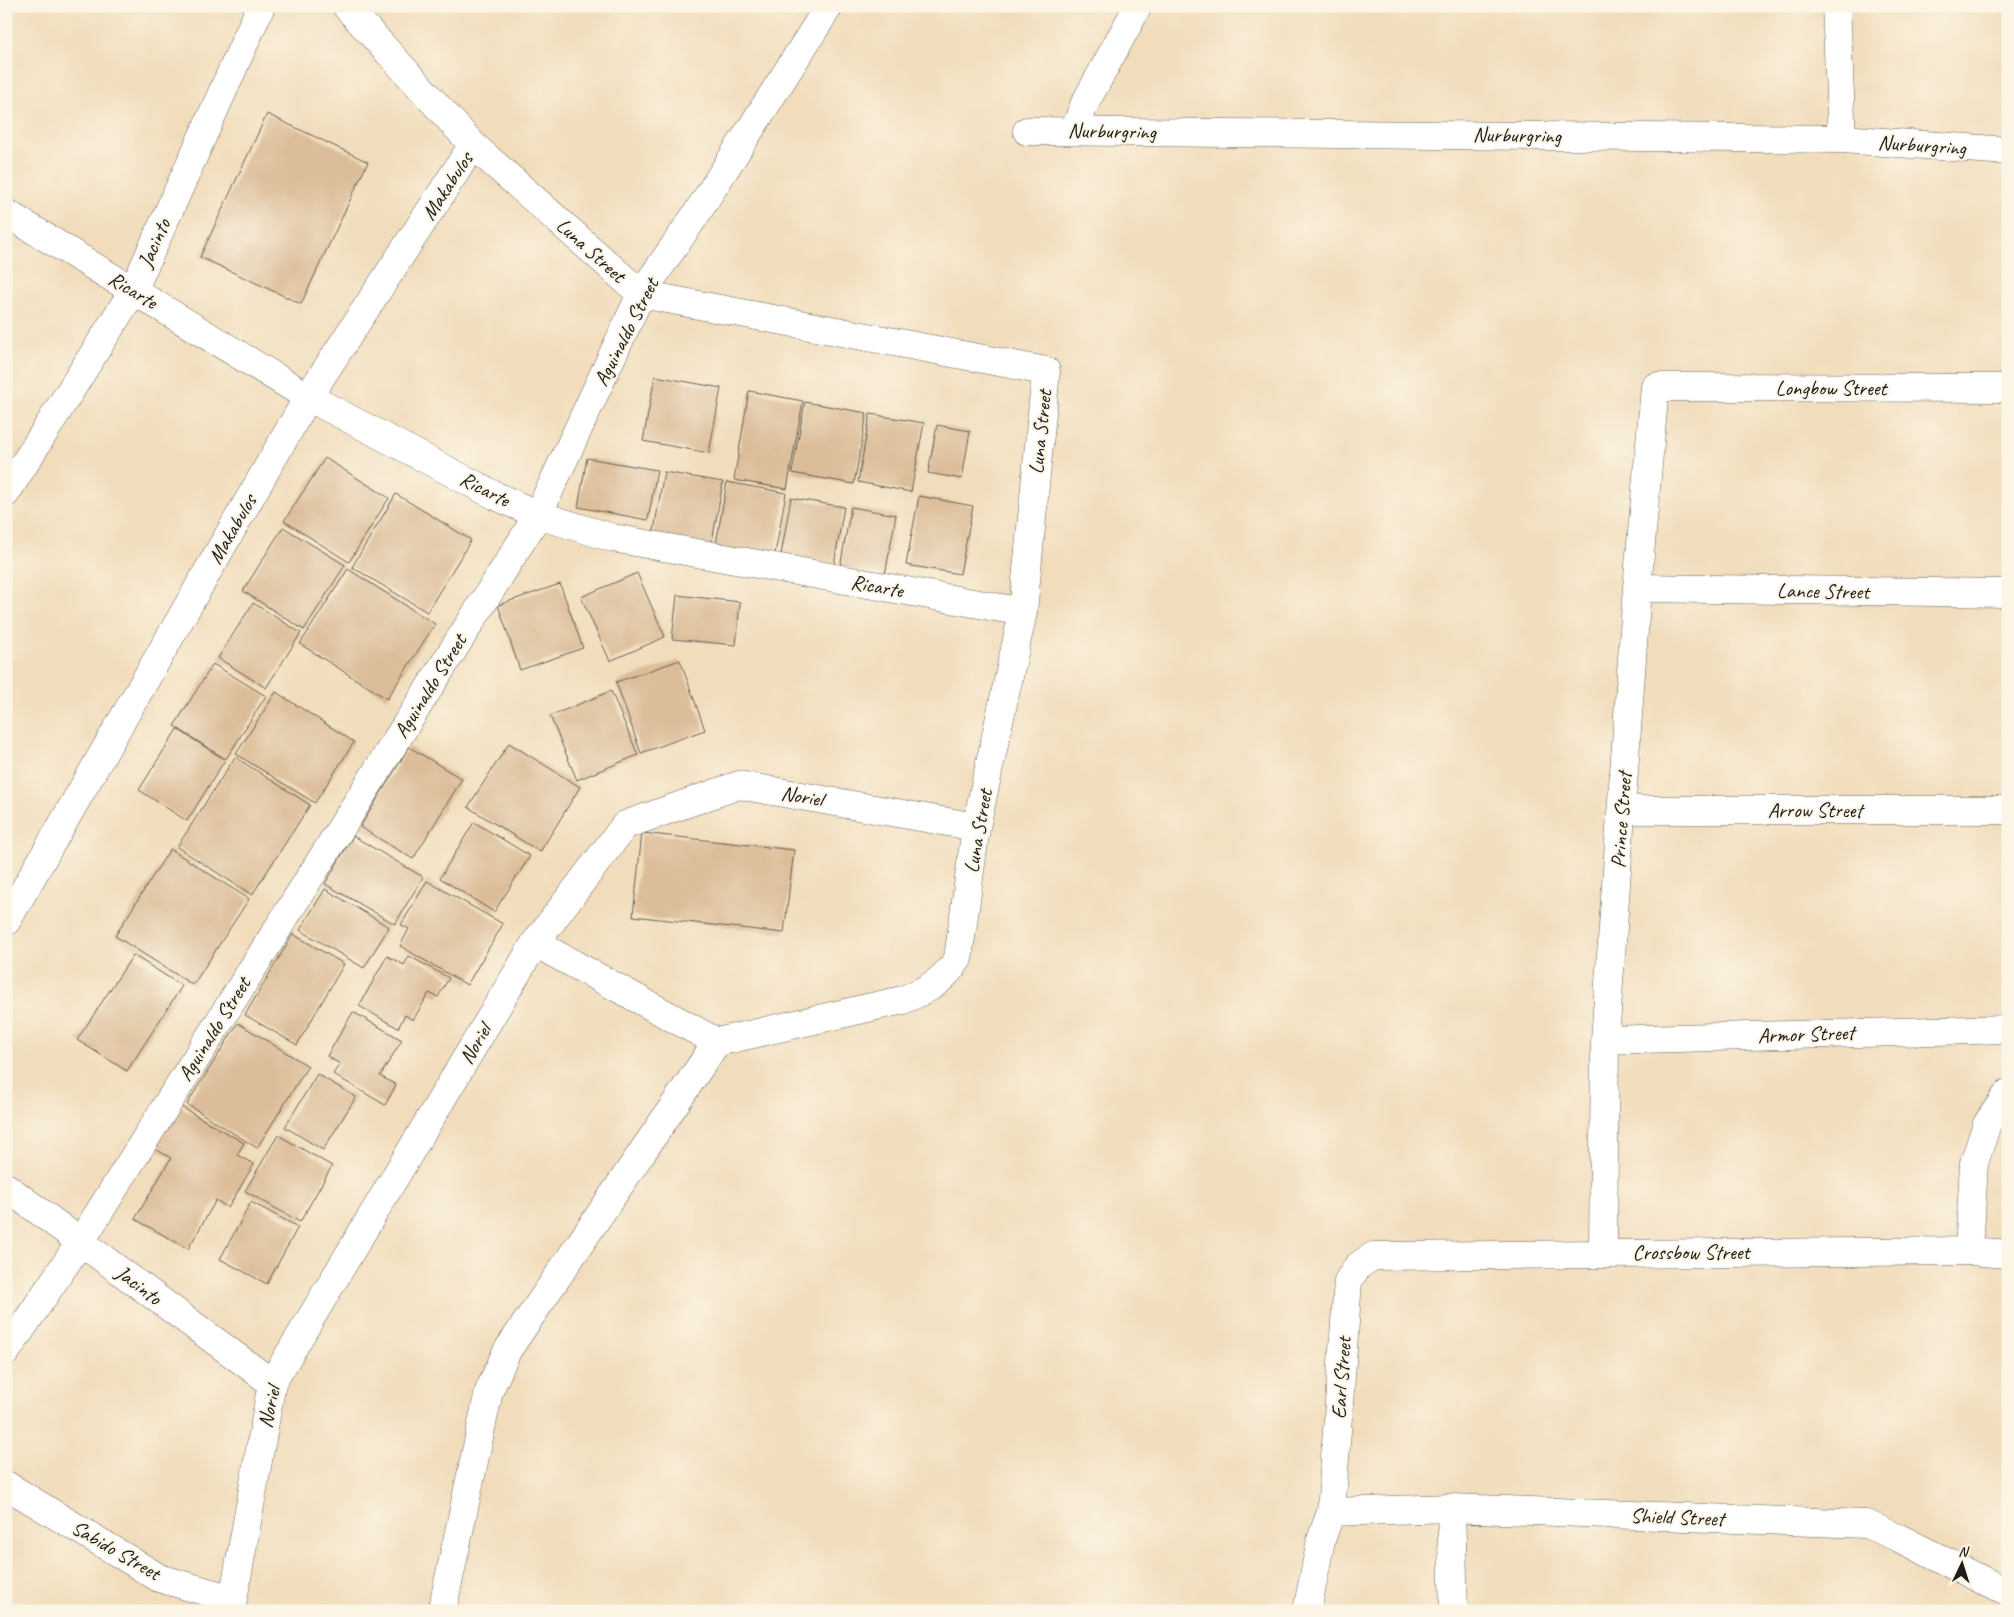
<svg xmlns="http://www.w3.org/2000/svg" width="2014" height="1617" font-family="Caveat,sans-serif">
<style>
.building{fill:#dcbd99}
.lines{fill:none;stroke-linecap:round;stroke-linejoin:round}
.minor-casing{stroke:#676054;stroke-width:29}
.minor{stroke:#fff;stroke-width:28}
.labels{text-anchor:middle;stroke-width:4;stroke-linejoin:round;paint-order:stroke}
.street-label{font-size:21px;fill:#1c1c1c;stroke:#fcf5e5}
</style>
<rect width="100%" height="100%" fill="#fcf5e5"/>
<filter id="ink" filterUnits="userSpaceOnUse"><feTurbulence type="fractalNoise" baseFrequency=".02" numOctaves="2"/><feDisplacementMap in="SourceGraphic" scale="10" xChannelSelector="R" yChannelSelector="G"/><feConvolveMatrix kernelMatrix="1 2 1 2 8 2 1 2 1" color-interpolation-filters="sRGB"/></filter>
<filter id="wash" filterUnits="userSpaceOnUse"><feTurbulence type="fractalNoise" baseFrequency=".0096" numOctaves="4" result="noise"/><feDisplacementMap in="SourceGraphic" scale="20" xChannelSelector="R" yChannelSelector="G"/><feGaussianBlur stdDeviation="1.12" result="paint"/><feColorMatrix in="noise" values="0 0 0 0 0 0 0 0 0 0 0 0 0 0 0 0 0 1.4 0 .05"/><feComposite in="paint" operator="in"/></filter>
<g filter="url(#wash)">
<rect width="100%" height="100%" fill="#f1ddbc"/>
<g id="blocks">
<path class="building" d="M267,114L368,162L301,304L200,257Z
M655,376L721,388L709,453L643,441Z
M749,391L803,401L787,489L734,480Z
M805,402L867,413L854,484L792,473Z
M870,414L924,423L911,492L858,482Z
M937,425L970,431L962,479L928,473Z
M325,458L389,498L349,562L284,521Z
M587,458L657,470L648,520L578,507Z
M664,472L723,482L711,547L653,536Z
M727,482L786,493L773,565L714,555Z
M396,494L471,540L427,612L352,567Z
M919,496L973,506L960,574L906,565Z
M791,498L844,507L832,576L779,566Z
M851,507L896,515L885,575L840,567Z
M283,527L345,565L304,630L243,591Z
M348,569L435,624L387,699L300,644Z
M637,573L665,637L610,661L581,597Z
M560,584L583,648L520,670L498,605Z
M677,595L740,602L736,645L672,639Z
M253,603L301,633L266,688L218,658Z
M680,660L705,730L641,753L616,682Z
M213,664L266,696L226,759L174,726Z
M611,691L638,755L577,780L550,716Z
M276,692L354,742L315,803L236,754Z
M177,729L225,760L187,821L139,790Z
M509,743L580,787L540,852L468,807Z
M409,747L462,779L413,859L360,827Z
M235,757L310,805L252,895L177,847Z
M474,822L530,856L494,912L440,878Z
M642,833L794,850L784,933L633,916Z
M353,836L423,877L395,924L325,884Z
M170,849L249,899L193,985L115,936Z
M427,881L503,924L467,985L400,946L409,929L401,925Z
M325,889L389,927L364,968L300,930Z
M293,934L344,964L297,1045L245,1015Z
M133,955L182,986L127,1071L77,1040Z
M387,956L404,965L409,956L449,978L438,997L429,993L413,1020L405,1015L398,1028L359,1006Z
M353,1012L402,1040L380,1076L396,1085L385,1105L333,1074L340,1064L327,1056Z
M238,1023L308,1066L257,1148L187,1104Z
M317,1074L356,1097L323,1150L285,1127Z
M176,1104L244,1143L237,1155L254,1164L228,1208L216,1200L188,1249L135,1219L171,1158L152,1147Z
M278,1135L332,1166L300,1222L245,1191Z
M251,1202L298,1227L267,1284L220,1259Z"/>
</g>
</g>
<g filter="url(#ink)">
<use href="#blocks" fill-opacity="0" stroke="#676054" stroke-width="1"/>
<g class="lines">
<g class="minor-casing">
<path id="minor" d="M346,6L473,145L641,294L1046,371L1023,612L976,827L958,959C942,982 929,989 903,1000L717,1042
M1836,6L1842,139
M1075,130L1084,105L1138,6
M1027,131L1842,139L2008,151
M6,213L308,397L496,496L538,515L613,538L1023,612
M6,493L133,291L261,6
M1637,588L2008,593
M1622,810H2008
M6,922L308,397L473,145
M535,943L717,1042
M1605,1040L2008,1029
M6,1187L272,1383
M1969,1251L1974,1163L1987,1124L2008,1093
M1603,1252L1605,1040L1637,588L1655,387L2008,388
M6,1352L81,1241L538,515L641,294L697,213L829,6
M6,1485L159,1578L232,1599
M1451,1508L1454,1611
M1331,1512L1451,1508L1866,1524L1897,1537L2008,1593
M231,1611L272,1383L535,943L625,825L739,785L976,827
M442,1611L489,1391L507,1351L717,1042
M1307,1611L1321,1540L1331,1512L1348,1281L1358,1266L1373,1256L1969,1251L2008,1254"/>
</g>
<use href="#minor" class="minor"/>
</g>
</g>
<g class="labels">
<g class="street-label">
<text transform="translate(1112 131) rotate(1)" y="7">Nurburgring</text>
<text transform="translate(1517 135) rotate(1)" y="7">Nurburgring</text>
<text transform="translate(1922 145) rotate(4)" y="7">Nurburgring</text>
<text transform="translate(447 186) rotate(-57)" y="7">Makabulos</text>
<text transform="translate(154 243) rotate(-66)" y="7">Jacinto</text>
<text transform="translate(591 250) rotate(42)" y="7">Luna Street</text>
<text transform="translate(133 290) rotate(31)" y="7">Ricarte</text>
<text transform="translate(626 332) rotate(-63)" y="7">Aguinaldo Street</text>
<text x="1831" y="395">Longbow Street</text>
<text transform="translate(1040 432) rotate(-84)" y="7">Luna Street</text>
<text transform="translate(485 489) rotate(27)" y="7">Ricarte</text>
<text transform="translate(232 529) rotate(-60)" y="7">Makabulos</text>
<text transform="translate(877 586) rotate(10)" y="7">Ricarte</text>
<text transform="translate(1823 591) rotate(1)" y="7">Lance Street</text>
<text transform="translate(430 686) rotate(-58)" y="7">Aguinaldo Street</text>
<text transform="translate(802 796) rotate(10)" y="7">Noriel</text>
<text x="1815" y="817">Arrow Street</text>
<text transform="translate(1621 820) rotate(-86)" y="7">Prince Street</text>
<text transform="translate(978 831) rotate(-80)" y="7">Luna Street</text>
<text transform="translate(214 1029) rotate(-58)" y="7">Aguinaldo Street</text>
<text transform="translate(1806 1034) rotate(-2)" y="7">Armor Street</text>
<text transform="translate(475 1044) rotate(-59)" y="7">Noriel</text>
<text x="1691" y="1259">Crossbow Street</text>
<text transform="translate(139 1285) rotate(37)" y="7">Jacinto</text>
<text transform="translate(1341 1378) rotate(-86)" y="7">Earl Street</text>
<text transform="translate(269 1407) rotate(-77)" y="7">Noriel</text>
<text transform="translate(1677 1517) rotate(2)" y="7">Shield Street</text>
<text transform="translate(116 1550) rotate(30)" y="7">Sabido Street</text>
</g>
</g>
<rect width="2014" height="1617" fill="none" stroke="#fcf5e5" stroke-width="25"/>
<g transform="translate(1962 1564) rotate(4)" stroke="#fcf5e5" stroke-width="4" paint-order="stroke">
<path d="M0-4L9 19L0 12L-9 19Z" fill="#1c1c1c"/>
<text y="-8" font-size="14" font-weight="bold" text-anchor="middle" fill="#1c1c1c">N</text>
</g>
</svg>
